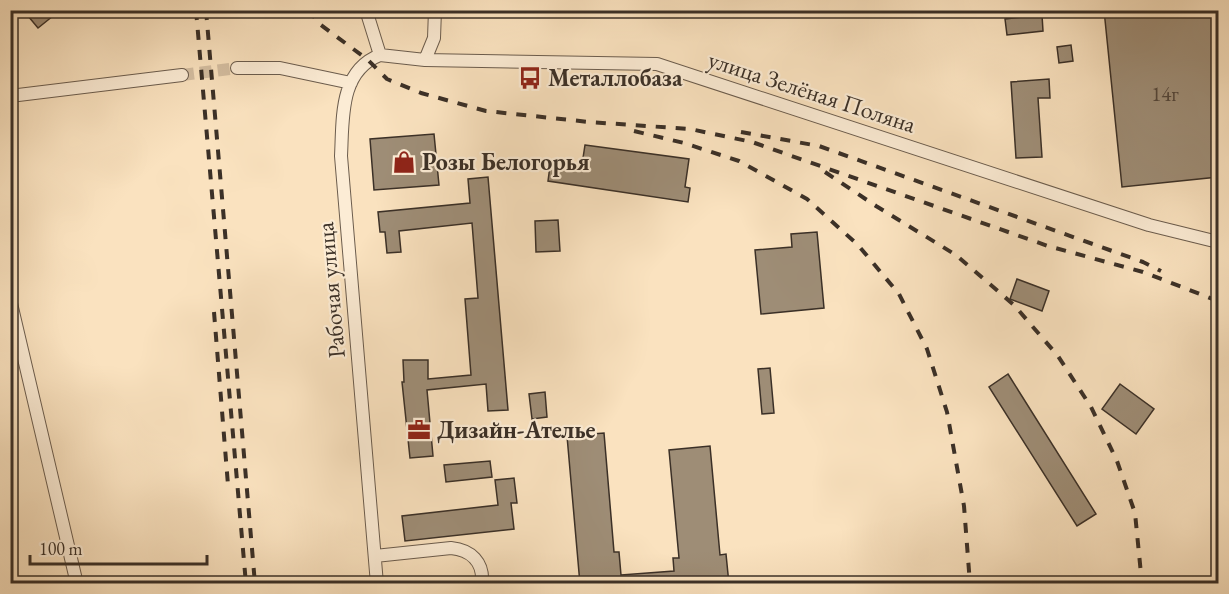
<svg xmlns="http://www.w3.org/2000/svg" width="1229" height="594" font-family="'EB Garamond',serif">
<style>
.building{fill:#9e8d76;stroke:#3b3027;stroke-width:1.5}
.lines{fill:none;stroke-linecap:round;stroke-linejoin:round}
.minor-tunnel{stroke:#d4bea1;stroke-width:12;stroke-dasharray:12 6;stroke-linecap:butt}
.minor-casing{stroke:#6b5c4d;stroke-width:14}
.minor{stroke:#fcecd5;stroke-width:12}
.rail{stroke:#3b3027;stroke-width:4;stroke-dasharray:10 10;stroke-linecap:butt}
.labels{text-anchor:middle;stroke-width:4.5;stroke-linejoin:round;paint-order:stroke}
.number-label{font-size:21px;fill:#54473b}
.poi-label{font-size:24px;font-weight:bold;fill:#3b3027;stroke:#fcecd5;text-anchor:start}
.street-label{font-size:24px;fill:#3b3027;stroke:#fcecd5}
</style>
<rect width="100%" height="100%" fill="#fae2bf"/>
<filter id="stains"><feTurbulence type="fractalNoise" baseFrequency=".00333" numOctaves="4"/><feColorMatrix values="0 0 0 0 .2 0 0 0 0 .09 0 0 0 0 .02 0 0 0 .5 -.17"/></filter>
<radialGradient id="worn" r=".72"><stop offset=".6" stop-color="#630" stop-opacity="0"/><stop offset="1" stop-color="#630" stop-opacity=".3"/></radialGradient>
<path class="building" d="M23,10H48L53,16L38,28Z
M1104,10H1218V177L1122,187Z
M1042,15L1043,31L1007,35L1005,19Z
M1071,45L1073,61L1059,63L1057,47Z
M1049,79L1050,98H1038L1042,157L1016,158L1011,82Z
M434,134L439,185L374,190L370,139Z
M585,145L689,159L685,187L690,188L688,202L548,181L550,166L581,171Z
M488,177L508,410L488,411L486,384L427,390L433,456L410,458L402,382H404L403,360H428V379L471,375L465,299L478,298L472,223L399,231L401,252L387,253L385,232H380L378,212L470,203L468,179Z
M558,220L560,251L536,252L535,221Z
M817,232L824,308L761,314L755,250L792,247L791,234Z
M1017,279L1049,291L1042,311L1010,299Z
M770,368L774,413L762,414L758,369Z
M1008,374L1096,514L1077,526L989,387Z
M1120,384L1154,409L1136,434L1102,409Z
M545,392L547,417L532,419L529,394Z
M604,433L614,552H619L621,575L674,571L673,558H679L669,450L710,446L720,555L726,554L729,584H580L567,436Z
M490,461L492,477L446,482L444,465Z
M514,478L517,503H511L514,529L405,541L402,516L498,505L495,480Z"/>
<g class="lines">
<path class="minor-tunnel" d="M182,75L237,68"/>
<g class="minor-casing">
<path id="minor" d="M366,10L380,55C339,71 343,119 341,156L377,584
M380,55L425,60L657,64L1149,225L1218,242
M425,60L434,38L435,10
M237,68H280L351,83
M10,96L182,75
M10,299L77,584
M375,556L451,548C471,550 484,562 482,584"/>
</g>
<use href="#minor" class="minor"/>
<path class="rail" d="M196,10L246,584
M206,10L255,584
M308,10L321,25L368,60L387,79L421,93L486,111L589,122L690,129L752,142L1048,246L1143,272L1218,301
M634,131L684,143L739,161L807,199L858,245L899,294L927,349L947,412L964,506L970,584
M741,132L819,146L1143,262L1161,271
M825,172L876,206L956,255L1014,305L1058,356L1091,407L1117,461L1135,513L1142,584
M214,312L228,485"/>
</g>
<defs>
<g id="bus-bare" transform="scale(1.8)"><path d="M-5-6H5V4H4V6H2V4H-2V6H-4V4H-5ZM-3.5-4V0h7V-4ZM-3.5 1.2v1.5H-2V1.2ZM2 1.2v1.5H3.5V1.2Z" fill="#8f2418" stroke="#fcecd5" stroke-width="2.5" paint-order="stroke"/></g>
<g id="shop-bare" transform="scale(1.8)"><path d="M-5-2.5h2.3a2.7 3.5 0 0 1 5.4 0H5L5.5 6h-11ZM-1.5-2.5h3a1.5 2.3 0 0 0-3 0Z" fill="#8f2418" stroke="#fcecd5" stroke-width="2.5" paint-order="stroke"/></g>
<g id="office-bare" transform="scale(1.8)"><path d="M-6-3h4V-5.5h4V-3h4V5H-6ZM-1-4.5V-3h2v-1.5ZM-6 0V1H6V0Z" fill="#8f2418" stroke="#fcecd5" stroke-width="2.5" paint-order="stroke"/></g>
</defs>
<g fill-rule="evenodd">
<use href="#bus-bare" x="530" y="78"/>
<use href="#shop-bare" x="404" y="162"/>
<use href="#office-bare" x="419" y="430"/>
</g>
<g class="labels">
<g class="number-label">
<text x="1165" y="101">14г</text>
</g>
<g class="poi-label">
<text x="548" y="86">Металлобаза</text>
<text x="422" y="170">Розы Белогорья</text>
<text x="437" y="438">Дизайн-Ателье</text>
</g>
<g class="street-label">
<text transform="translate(812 92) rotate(18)" y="8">улица Зелёная Поляна</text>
<text transform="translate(331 290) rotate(-95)" y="8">Рабочая улица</text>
</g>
</g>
<rect width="1229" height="594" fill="none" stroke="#fae2bf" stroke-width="36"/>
<rect x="12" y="12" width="1205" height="570" fill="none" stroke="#3b3027" stroke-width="3"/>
<rect x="18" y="18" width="1193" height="558" fill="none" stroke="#3b3027" stroke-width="1.5"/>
<path d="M30 555v9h177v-9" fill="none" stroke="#3b3027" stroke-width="3"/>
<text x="39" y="555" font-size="18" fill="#3b3027" stroke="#fcecd5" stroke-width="4.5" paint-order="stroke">100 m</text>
<rect width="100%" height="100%" filter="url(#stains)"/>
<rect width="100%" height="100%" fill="url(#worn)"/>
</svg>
